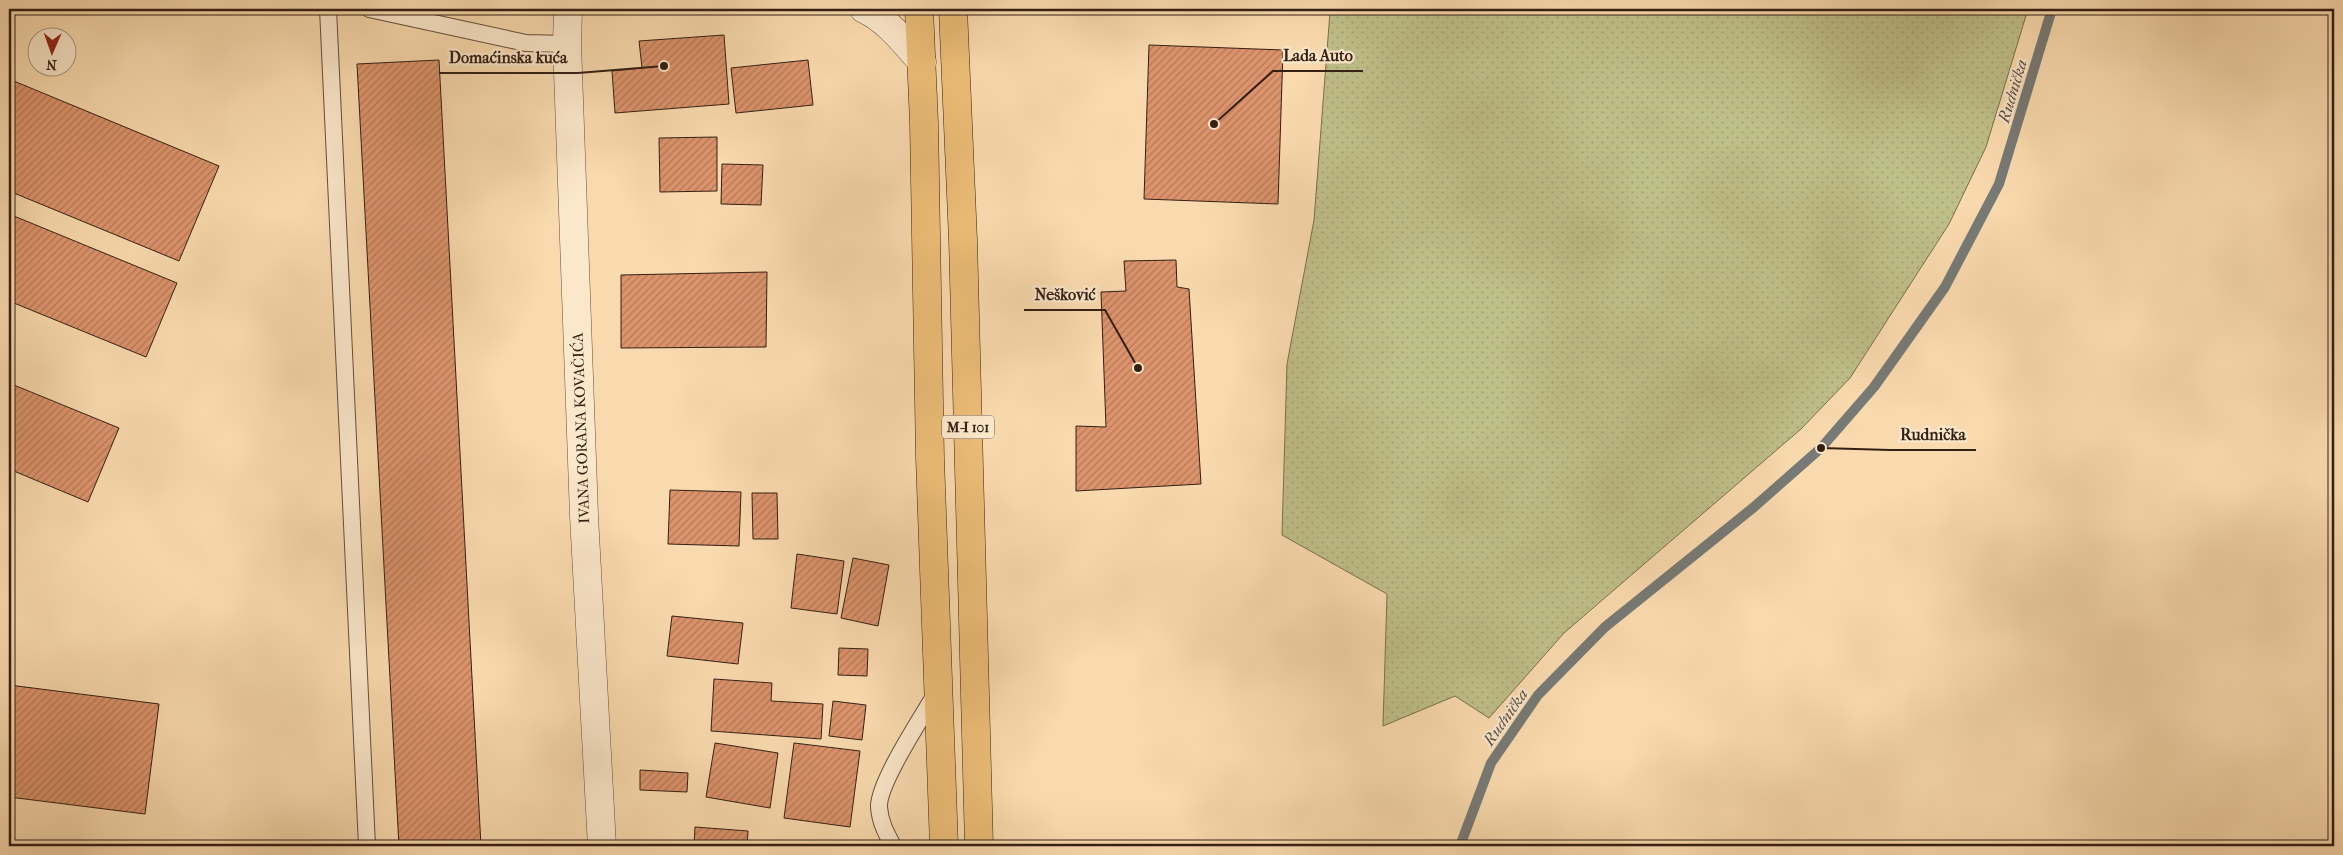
<svg xmlns="http://www.w3.org/2000/svg" width="2343" height="855" font-family="'IM FELL French Canon',serif">
<style>
.grass{fill:url(#grass-dots);stroke:#7a6f4e}
.lines{fill:none;stroke-linecap:round;stroke-linejoin:round}
.stream{stroke:#777a76;stroke-width:10}
.building{fill:url(#building-hatch);stroke:#341f14}
.lane-casing{stroke:#654e3a;stroke-width:18}
.street-casing{stroke:#654e3a;stroke-width:29}
.primary-casing{stroke:#341f14;stroke-width:29}
.lane{stroke:#fbe7ca;stroke-width:16}
.street{stroke:#fbe7ca;stroke-width:28}
.primary{stroke:#ecbd77;stroke-width:28}
.labels{text-anchor:middle;stroke-width:4.5;stroke-linejoin:round;paint-order:stroke}
.shield{fill:#fbe7ca;stroke:#705b4b;stroke-width:1}
.shield-label{font-size:14px;font-weight:bold;fill:#341f14}
.street-label{font-size:15px;fill:#341f14;stroke:#fbe7ca}
.water-label{font-size:16px;font-style:italic;fill:#564d45;stroke:#fbe7ca}
.leader{fill:none;stroke:#341f14;stroke-width:2}
.callout-dot{fill:#341f14;stroke:#fbe7ca;stroke-width:2}
.callout-label{font-size:16px;text-anchor:middle;font-weight:bold;fill:#341f14;stroke:#fbe7ca;stroke-width:4.5;stroke-linejoin:round;paint-order:stroke}
</style>
<defs>
<pattern id="grass-dots" width="8" height="8" patternUnits="userSpaceOnUse" patternTransform="scale(1.25)"><rect width="8" height="8" fill="#bfbf89"/><path d="M2 2h.1M6 6h.1" fill="none" stroke="#a5a475" stroke-width="1.8" stroke-linecap="round"/></pattern>
<pattern id="building-hatch" width="6" height="6" patternUnits="userSpaceOnUse" patternTransform="scale(1.25)"><rect width="6" height="6" fill="#dd946d"/><path d="M-1 1l2-2M0 6l6-6M5 7l2-2" fill="none" stroke="#b47858"/></pattern>
</defs>
<rect width="100%" height="100%" fill="#f9daae"/>
<filter id="stains"><feTurbulence type="fractalNoise" baseFrequency=".004" numOctaves="4"/><feColorMatrix values="0 0 0 0 .2 0 0 0 0 .09 0 0 0 0 .02 0 0 0 .5 -.17"/></filter>
<radialGradient id="worn" r=".72"><stop offset=".6" stop-color="#630" stop-opacity="0"/><stop offset="1" stop-color="#630" stop-opacity=".3"/></radialGradient>
<path class="grass" d="M1348,9H2028L1986,147L1949,224L1850,378L1801,429L1564,633L1489,718L1455,696L1383,726L1387,594L1282,535L1287,364L1314,220L1330,12Z"/>
<g class="lines">
<path class="stream" d="M1460,846L1491,763L1538,695L1605,627L1754,507L1821,448L1874,387L1945,287L1999,184L2052,9"/>
</g>
<path class="building" d="M724,35L729,104L615,113L612,71L642,68L639,41Z
M1149,45L1283,50L1278,204L1144,199Z
M439,60L481,846H399L357,64Z
M808,60L813,105L736,113L731,68Z
M9,79L219,166L179,261L9,191Z
M717,137V191L660,192L659,138Z
M722,164L763,165L761,205L721,204Z
M9,214L177,283L146,357L9,301Z
M1176,260L1177,287L1189,289L1201,484L1076,491V426L1106,427L1101,292L1126,291L1124,261Z
M767,272L766,347L621,348V275Z
M9,383L119,428L88,502L9,469Z
M670,490L741,492L739,546L668,544Z
M752,493H777L778,539H753Z
M797,554L844,561L837,614L791,608Z
M853,558L889,565L878,626L841,618Z
M672,616L743,623L738,664L667,656Z
M839,648L868,649L867,676L838,675Z
M714,679L772,683L771,701L823,704L821,739L711,731Z
M9,685L159,704L145,814L9,797Z
M833,701L866,705L862,740L829,736Z
M715,743L778,753L770,808L706,797Z
M794,743L860,751L850,827L784,818Z
M640,770L688,773L687,792L640,790Z
M695,827L748,831L747,846H694Z"/>
<g class="lines">
<g class="lane-casing">
<path id="lane" d="M328,9L367,846
M369,9L526,43L567,44
M893,846C886,833 880,822 879,807C878,783 923,716 936,693"/>
</g>
<g class="street-casing">
<path id="street" d="M568,9L567,44L584,516L602,846
M864,9C889,21 904,42 922,62"/>
</g>
<g class="primary-casing">
<path id="primary" d="M919,9L924,123L930,458L944,846
M953,9L963,240L979,846"/>
</g>
<use href="#lane" class="lane"/>
<use href="#street" class="street"/>
<use href="#primary" class="primary"/>
</g>
<g class="labels">
<rect class="shield" x="942" y="415.5" width="52" height="23" rx="4"/>
<g class="shield-label">
<text x="968" y="432">M-I 101</text>
</g>
<g class="street-label">
<text transform="translate(581 428) rotate(-92)" y="5">IVANA GORANA KOVAČIĆA</text>
</g>
<g class="water-label">
<text transform="translate(2012 91) rotate(-73)" y="6">Rudnička</text>
<text transform="translate(1505 717) rotate(-55)" y="6">Rudnička</text>
</g>
</g>
<path class="leader" d="M1214 124L1273 71H1363M664 66L578 73H439M1138 368L1105 310H1024M1821 448L1890 450H1976"/>
<g class="callout-dot">
<circle cx="1214" cy="124" r="5"/>
<circle cx="664" cy="66" r="5"/>
<circle cx="1138" cy="368" r="5"/>
<circle cx="1821" cy="448" r="5"/>
</g>
<g class="callout-label">
<text x="1318" y="61">Lada Auto</text>
<text x="508" y="63">Domaćinska kuća</text>
<text x="1065" y="300">Nešković</text>
<text x="1933" y="440">Rudnička</text>
</g>
<rect width="2343" height="855" fill="none" stroke="#f9daae" stroke-width="30"/>
<rect x="10" y="10" width="2323" height="835" fill="none" stroke="#341f14" stroke-width="2.5"/>
<rect x="15" y="15" width="2313" height="825" fill="none" stroke="#341f14"/>
<g transform="translate(52 52) rotate(182)"><circle r="24" fill="#fbe7ca" stroke="#ab9781"/>
<path d="M0-4L9 19L0 12L-9 19Z" fill="#8f2418"/>
<text y="-8" font-size="14" font-weight="bold" text-anchor="middle" fill="#341f14">N</text>
</g>
<rect width="100%" height="100%" filter="url(#stains)"/>
<rect width="100%" height="100%" fill="url(#worn)"/>
</svg>
